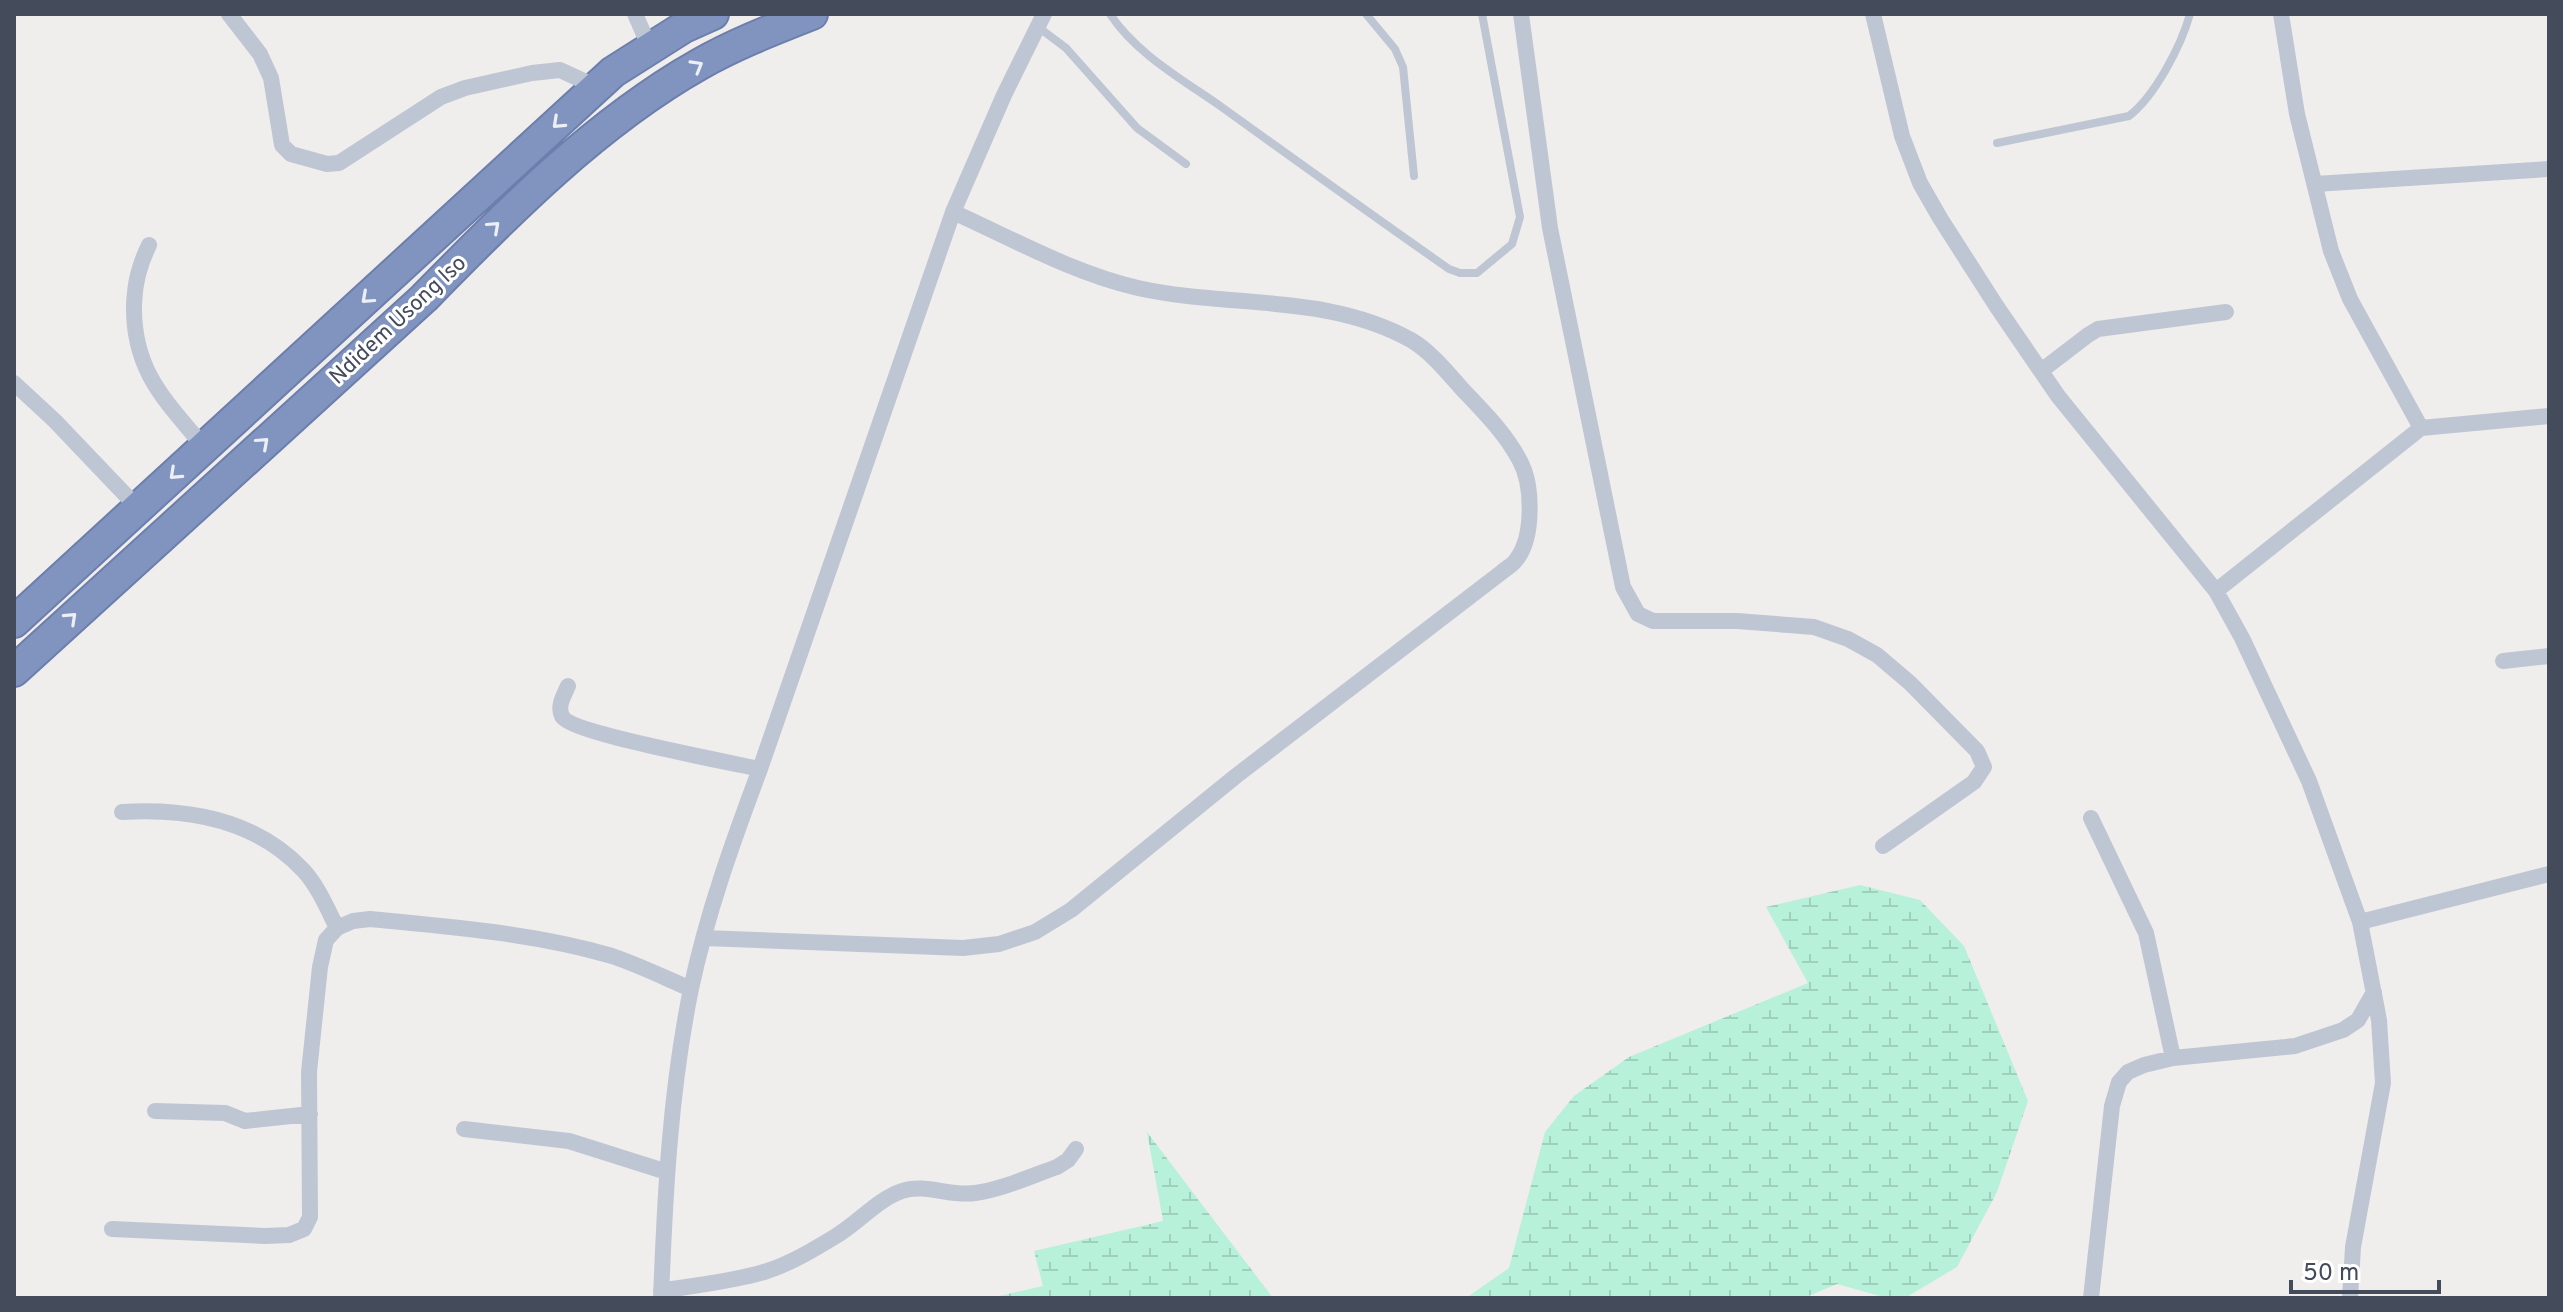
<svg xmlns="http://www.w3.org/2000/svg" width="2563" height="1312" font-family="Overpass,sans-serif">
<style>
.wetland{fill:url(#wetland-marsh)}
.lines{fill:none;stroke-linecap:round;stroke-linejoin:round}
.highway-casing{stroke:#6c7eab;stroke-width:34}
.lane{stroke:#bfc6d3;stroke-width:8}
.street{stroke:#bfc6d3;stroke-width:16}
.highway{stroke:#8194c0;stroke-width:30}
.oneway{stroke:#eceff6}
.labels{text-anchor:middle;stroke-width:6;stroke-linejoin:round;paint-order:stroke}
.street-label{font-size:22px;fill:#444c5b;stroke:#fff}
</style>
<defs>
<pattern id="wetland-marsh" width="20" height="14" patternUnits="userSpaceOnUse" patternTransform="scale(2)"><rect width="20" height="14" fill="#b7f1d9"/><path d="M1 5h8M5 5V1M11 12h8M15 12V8" fill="none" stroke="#9fd0bc"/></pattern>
</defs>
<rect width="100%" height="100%" fill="#f0eded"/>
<path class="wetland" d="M1860,885L1920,900L1964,946L2028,1101L1997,1192L1957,1267L1905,1298H1887L1837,1284L1804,1298H1466L1509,1268L1545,1132L1574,1096L1629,1057L1808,983L1766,907Z
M1147,1132L1273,1298H990L1043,1286L1034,1251L1163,1221Z"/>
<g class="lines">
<g class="highway-casing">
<path id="highway" d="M14,622L613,72L684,27L713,14
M14,671L424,298C506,214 597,122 700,64C735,44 774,29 812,14"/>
</g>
<path class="lane" d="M1110,14C1136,54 1185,81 1223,108C1298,162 1373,216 1449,269L1460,273H1477L1512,244L1520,217L1482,14
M1366,14L1395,49L1403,67L1414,176
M1038,27L1066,48L1137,128L1186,164
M1997,143L2129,116C2155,96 2181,46 2190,14"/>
<path class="street" d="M229,14L260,54L271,78L282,145L291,154L327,164L339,163L441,97L465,88L532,73L560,70L597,87
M635,14L650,48
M1521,14L1550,228L1623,587L1638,614L1653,621H1737L1814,627L1848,639L1877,655L1910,683L1977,751L1984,767L1974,782L1883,846
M1873,14L1902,136L1920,183L1940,218L1997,307L2058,396L2216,591L2242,638L2309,781L2360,922L2379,1020L2383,1083L2353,1247L2350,1298
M2281,14L2297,114L2331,251L2350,299L2421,428
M2315,184L2549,169
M149,245C139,266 135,282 134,305C133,371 165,400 204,447
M2041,371L2088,335L2098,329L2226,312
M14,383L55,421L138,508
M2216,591L2421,428L2549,416
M2503,661L2549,656
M568,686C564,695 557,706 562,716C570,733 733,763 760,769
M122,812C188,808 256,820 303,870C318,886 327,908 337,928
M2091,818L2146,933L2173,1058
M2360,922L2549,874
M704,938L963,948L999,944L1035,932L1071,910L1236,776L1502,572C1506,568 1513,565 1516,560C1534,538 1533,485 1520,461C1506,434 1484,412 1463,390C1448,373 1430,351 1411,340C1327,293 1228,308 1138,288C1073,273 1013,239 953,212
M155,1111L225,1113L245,1121L310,1114
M464,1129L569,1141L667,1172
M112,1229L265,1236L289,1235L304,1229L310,1217L309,1072L320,967L326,940L337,928L353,921L370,919C451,927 533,933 612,956C639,965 665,978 691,989
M661,1291C695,1285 731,1282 764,1272C790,1264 813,1250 836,1236C858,1223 878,1199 902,1191C925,1183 951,1197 975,1193C1003,1189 1031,1176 1057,1167L1068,1160L1076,1149
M661,1298C665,1195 670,1091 691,989C707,913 733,841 760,769L953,212L1004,95L1044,14
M2091,1298L2112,1106L2119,1082L2128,1072L2144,1065L2173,1058L2295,1046L2343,1030L2358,1020L2374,992"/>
<use href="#highway" class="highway"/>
</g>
<defs><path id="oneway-chevron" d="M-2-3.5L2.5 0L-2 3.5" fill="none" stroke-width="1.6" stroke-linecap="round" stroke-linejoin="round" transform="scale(2)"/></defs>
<g class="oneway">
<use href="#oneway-chevron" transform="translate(697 66) rotate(-30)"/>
<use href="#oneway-chevron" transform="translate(558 123) rotate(137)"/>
<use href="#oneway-chevron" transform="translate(494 227) rotate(-42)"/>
<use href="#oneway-chevron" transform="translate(367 298) rotate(138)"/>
<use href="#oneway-chevron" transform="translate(263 443) rotate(-42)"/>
<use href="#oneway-chevron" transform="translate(175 474) rotate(137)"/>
<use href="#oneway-chevron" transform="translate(71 618) rotate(-43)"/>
</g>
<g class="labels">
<g class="street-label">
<text transform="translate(397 319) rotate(-43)" y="8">Ndidem Usong Iso</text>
</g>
</g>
<rect width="2563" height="1312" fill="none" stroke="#444c5b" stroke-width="32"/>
<path d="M2291 1280v12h148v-12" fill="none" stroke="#444c5b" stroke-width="4"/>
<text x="2303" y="1280" font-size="24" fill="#444c5b" stroke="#ffffff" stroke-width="6" paint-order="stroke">50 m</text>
</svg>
